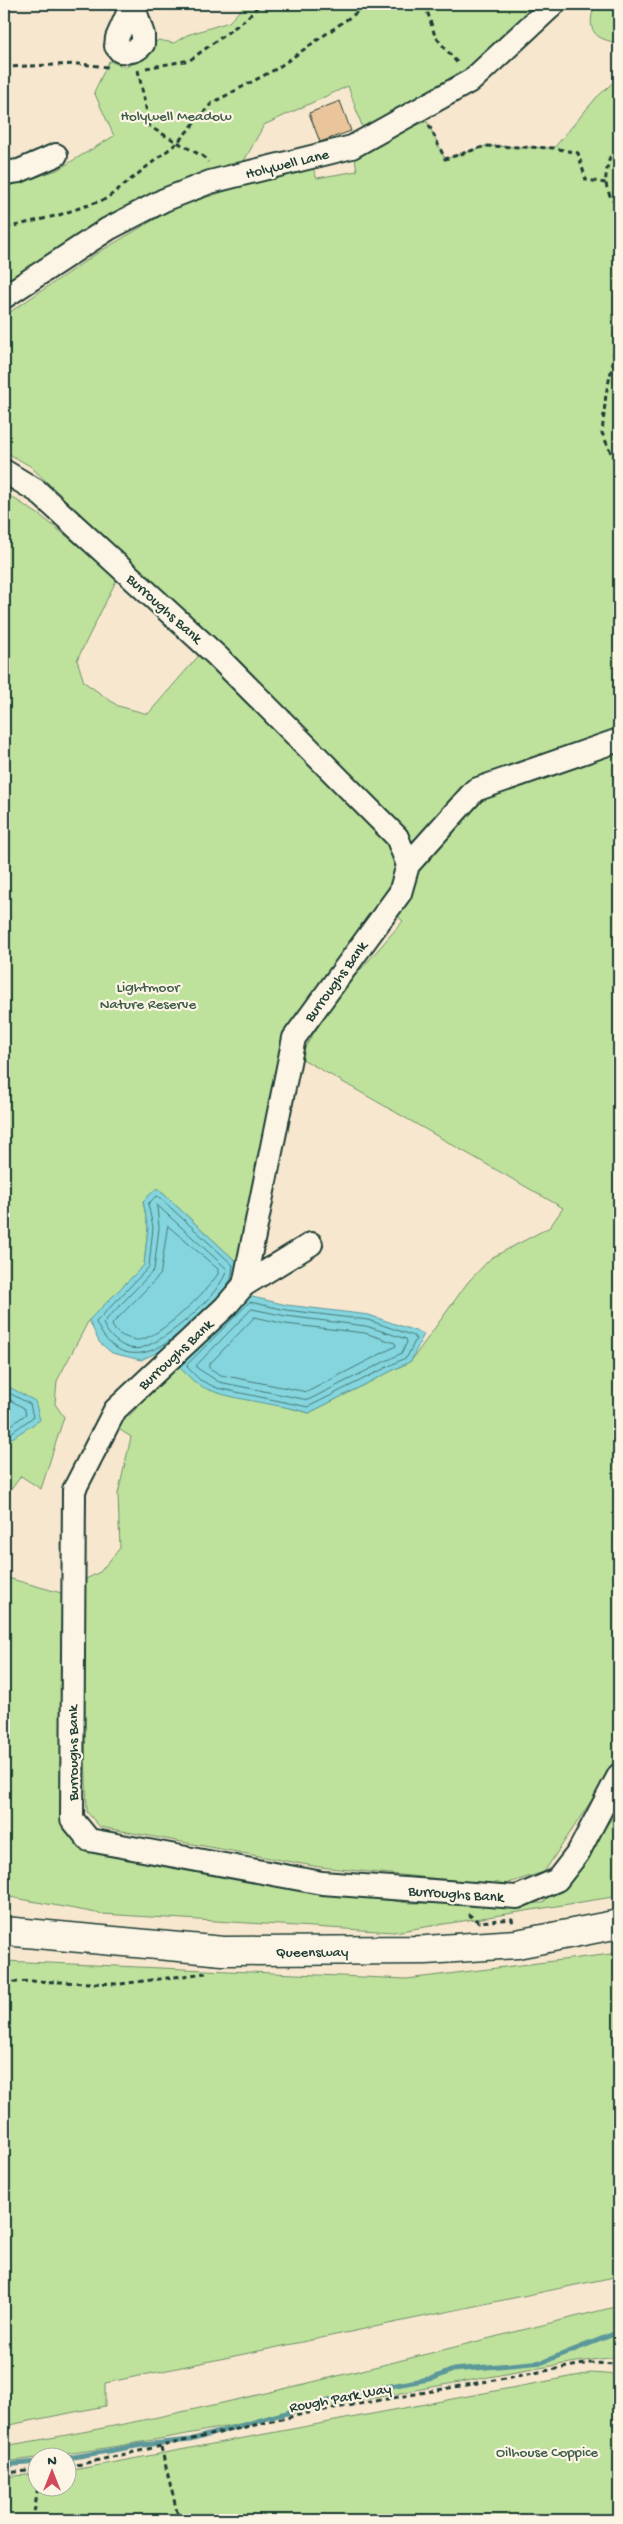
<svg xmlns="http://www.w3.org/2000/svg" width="623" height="2524" font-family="'Gochi Hand',sans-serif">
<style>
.green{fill:#bee29c;stroke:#6e9068}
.water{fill:#84d5de;stroke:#5c989a}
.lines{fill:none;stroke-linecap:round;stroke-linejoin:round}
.shore{stroke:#477a78;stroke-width:1}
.stream{stroke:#5c989a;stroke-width:5}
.building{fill:#eac59b;stroke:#1f3d34}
.minor-casing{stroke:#1f3d34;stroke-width:26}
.major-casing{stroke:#1f3d34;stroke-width:31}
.path{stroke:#1f3d34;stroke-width:3;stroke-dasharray:5 4;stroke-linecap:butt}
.minor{stroke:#fcf5e5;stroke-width:22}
.major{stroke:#fcf5e5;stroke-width:28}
.labels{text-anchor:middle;stroke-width:4.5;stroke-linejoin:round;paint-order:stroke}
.park-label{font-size:15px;fill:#3f5e49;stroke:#fcf5e5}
.street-label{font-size:15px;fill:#1f3d34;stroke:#fcf5e5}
</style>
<rect width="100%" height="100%" fill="#f7e7cf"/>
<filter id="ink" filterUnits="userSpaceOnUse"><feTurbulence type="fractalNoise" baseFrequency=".02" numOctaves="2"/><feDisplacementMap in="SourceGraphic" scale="10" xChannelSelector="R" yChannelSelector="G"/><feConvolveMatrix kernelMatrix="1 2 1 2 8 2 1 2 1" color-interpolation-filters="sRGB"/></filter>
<g filter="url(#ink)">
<path class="green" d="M246,4H554L479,75L363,129L348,86L264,125L239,170L4,292V188L57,170L114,136L94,92L109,61L126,67L137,62L158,40L174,43L187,35L229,22Z
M595,4H619V43C593,39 586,30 595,4Z
M619,77V1754L611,1771L544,1872L502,1885L319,1867L100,1827L87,1812L80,1582L100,1572L120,1548L118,1494L131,1437L117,1428L178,1366L197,1384L309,1413L411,1361L468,1282L491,1258L550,1227L563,1208L299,1057L335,999L403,921L382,904L288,1029L239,1264L158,1189L143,1201L148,1228L144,1265L89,1320L57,1381L55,1404L64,1417L41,1489L21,1476L4,1499V1438H12L11,1388L4,1390V492L41,516L118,577L77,660L84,682L118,706L148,714L202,652L230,655L30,466L4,451V316L99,252L176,207L311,164L317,178L357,171L354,152L427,121L445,159L486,146L554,148L596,98Z
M4,1577L65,1594V1831L84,1851L408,1903H543L619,1810V1896L394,1932L102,1914L4,1896Z
M619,1953V2276L105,2383V2406L4,2426V1961L407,1979Z
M619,2306V2357C564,2362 509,2374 454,2383C304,2410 153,2445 4,2462V2446C211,2412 415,2356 619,2306Z
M591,2373L619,2375V2520H4V2477L37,2474L38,2486H68V2471Z"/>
<path class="water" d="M157,1188L239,1264L236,1281L171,1346L141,1360L112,1353L99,1342L89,1320L144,1265L148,1228L143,1201Z
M248,1296L287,1305L369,1315L424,1334L411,1361L309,1413C277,1403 225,1400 199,1385C191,1380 185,1372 178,1366L198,1349Z
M11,1388L35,1401L40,1420L12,1438H4V1390Z"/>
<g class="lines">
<path class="shore" d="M157,1205L227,1269C221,1294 167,1341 141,1348C125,1352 108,1337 103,1323L154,1270L159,1228Z
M168,1226L218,1269V1274C206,1292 161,1337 139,1340C136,1341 131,1338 128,1338C120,1335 114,1332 112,1324L160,1275Z
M250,1302L286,1310L368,1320L414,1336L416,1339L407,1357L308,1407L217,1388L200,1380L188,1368L187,1365Z
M252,1309L286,1316L366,1326L406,1339L407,1342L402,1353L308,1400L219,1382L197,1368V1365Z
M255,1317L285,1324L365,1333L395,1343L396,1346L307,1392L221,1375L209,1368V1365Z
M177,1335C146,1361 113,1362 96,1322L149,1267L153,1227L148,1204L156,1196L159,1197L233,1265L231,1279L226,1287
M4,1394H11L30,1404L33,1417L11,1433H4
M4,1401L10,1400L24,1408L26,1414L9,1427H4"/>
<path class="stream" d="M68,2458L142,2445L190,2440L364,2391L434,2378L453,2370L543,2362L619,2332
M4,2465L38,2462"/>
</g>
<path class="building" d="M340,101L351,131L320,142L309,113Z"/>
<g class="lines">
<g class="minor-casing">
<path id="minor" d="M132,4L117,38L116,46L120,51C130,52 136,52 143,44V35L133,4
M4,173L19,171L56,155
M4,297L108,229L164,200L210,182L352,147L472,80L554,4
M4,471L37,491L217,656L397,837L408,865L400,893L294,1038L244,1285L225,1307L115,1410L74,1490L72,1819L89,1840L322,1883L517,1897L557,1880L578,1853L619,1775
M408,865L475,790L619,740
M244,1285L311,1244"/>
</g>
<g class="major-casing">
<path id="major" d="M4,1931L223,1951L426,1950L517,1944L619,1924"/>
</g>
<path class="path" d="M425,4L435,36L459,65
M4,67L79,64L108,67
M146,68L190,60L246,19L260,4
M138,70L150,127L204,157L208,162
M429,125L445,159L486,146L554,148L578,153L586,180L606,183
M619,155L610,157C603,182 604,189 619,209
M4,220L6,228L4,230
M6,228L59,215L106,199L177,143L212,103L276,69L356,13L357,4
M619,289L613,363L606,394L602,433L619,470
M468,1914L479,1922L512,1919L513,1924
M4,1983L29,1981L120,1984L206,1973
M161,2447L179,2520
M68,2467L308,2413L590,2363L619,2364
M4,2473L38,2470
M33,2520L38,2486"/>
<use href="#minor" class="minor"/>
<use href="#major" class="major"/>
</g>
</g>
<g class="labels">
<g class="park-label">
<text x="176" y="120">Holywell Meadow</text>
<text x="148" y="991">Lightmoor<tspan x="148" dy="17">Nature Reserve</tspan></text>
<text x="547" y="2456">Oilhouse Coppice</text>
</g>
<g class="street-label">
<text transform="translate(287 163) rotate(-14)" y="5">Holywell Lane</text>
<text transform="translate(165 608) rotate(42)" y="5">Burroughs Bank</text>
<text transform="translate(335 981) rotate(-54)" y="5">Burroughs Bank</text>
<text transform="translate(175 1354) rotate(-43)" y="5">Burroughs Bank</text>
<text transform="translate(72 1753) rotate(-90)" y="5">Burroughs Bank</text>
<text transform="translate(456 1893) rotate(4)" y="5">Burroughs Bank</text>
<text x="312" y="1956">Queensway</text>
<text transform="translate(340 2397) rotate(-11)" y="5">Rough Park Way</text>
</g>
</g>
<rect width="623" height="2524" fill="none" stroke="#fcf5e5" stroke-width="20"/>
<rect x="10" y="10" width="603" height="2504" fill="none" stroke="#1f3d34" stroke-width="2" filter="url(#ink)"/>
<g transform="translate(52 2472)"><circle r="24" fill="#fcf5e5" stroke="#a4ab9e"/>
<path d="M0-4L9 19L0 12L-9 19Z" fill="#d1495b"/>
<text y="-8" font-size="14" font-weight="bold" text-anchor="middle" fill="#1f3d34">N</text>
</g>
</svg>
